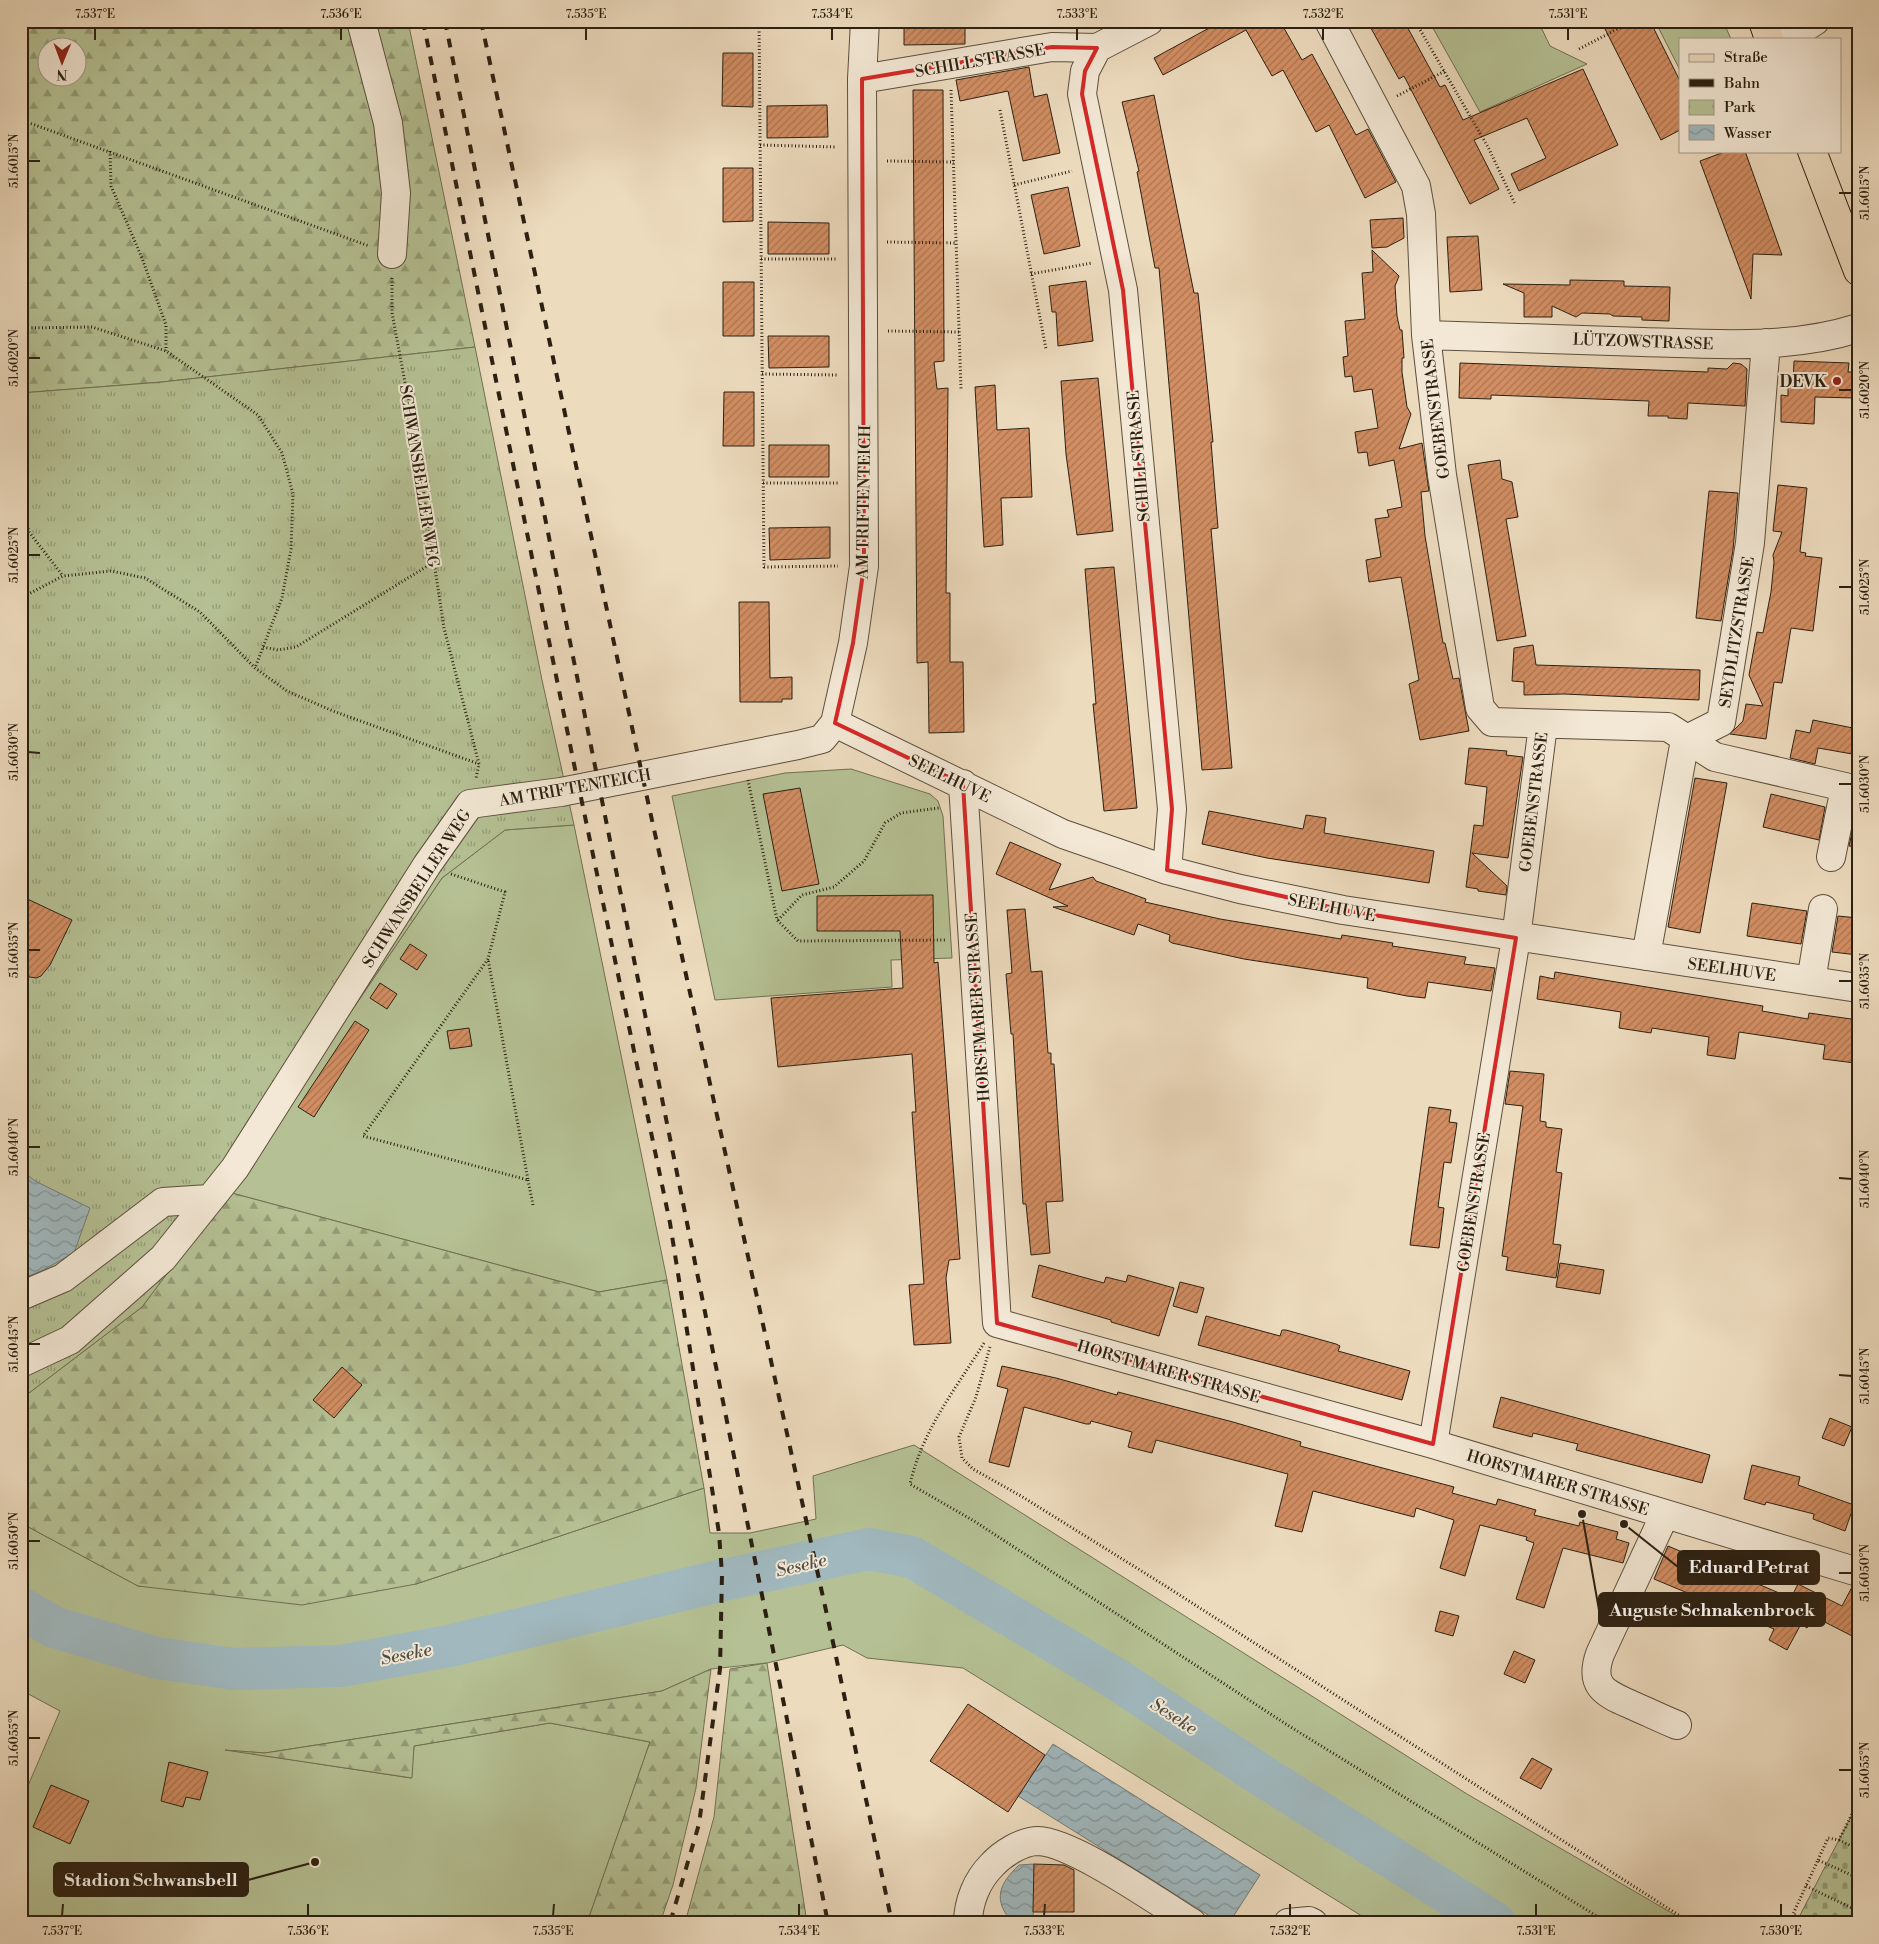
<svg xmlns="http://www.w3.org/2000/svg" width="1879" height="1944" font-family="'Libre Bodoni',serif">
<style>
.green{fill:#b5c194;stroke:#707053}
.forest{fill:url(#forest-firs);stroke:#707053;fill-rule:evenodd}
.cemetery{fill:url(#cemetery-stones);stroke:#707053}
.park{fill:url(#park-tufts);stroke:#707053}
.water{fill:url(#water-waves);stroke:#717b79}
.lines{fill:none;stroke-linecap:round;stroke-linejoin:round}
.river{stroke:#a0b8be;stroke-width:42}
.building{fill:url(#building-hatch);stroke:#2b2012}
.minor-casing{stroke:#5c4f3d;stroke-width:30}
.major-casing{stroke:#2b2012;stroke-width:30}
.path{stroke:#2b2012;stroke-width:3;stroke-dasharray:1 2.5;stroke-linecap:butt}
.minor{stroke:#f3e8d5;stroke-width:28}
.major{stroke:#eddbbe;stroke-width:28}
.rail{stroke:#2b2012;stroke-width:4;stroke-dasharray:9 9;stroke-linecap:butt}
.marked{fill:none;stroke:#d62828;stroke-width:4;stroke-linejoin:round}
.ticks{fill:none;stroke:#2b2012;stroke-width:2}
.poi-dot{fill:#8f2418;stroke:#f3e8d5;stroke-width:2}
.labels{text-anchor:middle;stroke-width:4;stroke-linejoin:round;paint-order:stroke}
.street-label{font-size:16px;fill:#2b2012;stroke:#f3e8d5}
.poi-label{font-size:16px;font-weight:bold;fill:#2b2012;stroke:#f3e8d5;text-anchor:end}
.water-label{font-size:18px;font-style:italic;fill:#4e4e46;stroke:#f3e8d5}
.leader{fill:none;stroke:#2b2012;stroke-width:2}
.callout-dot{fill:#2b2012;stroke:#f3e8d5;stroke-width:2}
.callout{fill:#2b2012;stroke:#2b2012;stroke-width:2}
.callout-label{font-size:18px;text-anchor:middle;font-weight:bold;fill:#fff}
.neatline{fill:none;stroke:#2b2012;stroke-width:2}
.ticks-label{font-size:12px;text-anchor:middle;fill:#2b2012}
</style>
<defs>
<pattern id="forest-firs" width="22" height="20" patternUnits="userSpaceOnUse" patternTransform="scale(1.25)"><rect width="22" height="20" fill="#b5c194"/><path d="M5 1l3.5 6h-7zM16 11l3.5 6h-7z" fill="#939c77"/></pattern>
<pattern id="cemetery-stones" width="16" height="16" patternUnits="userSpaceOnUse" patternTransform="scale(1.25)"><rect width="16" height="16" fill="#b5c194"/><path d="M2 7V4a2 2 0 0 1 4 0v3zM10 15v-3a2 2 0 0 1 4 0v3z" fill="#939c77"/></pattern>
<pattern id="park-tufts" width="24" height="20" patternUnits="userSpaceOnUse" patternTransform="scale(1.25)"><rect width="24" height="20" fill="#b5c194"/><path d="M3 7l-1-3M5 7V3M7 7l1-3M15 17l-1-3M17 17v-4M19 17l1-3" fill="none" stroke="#939c77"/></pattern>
<pattern id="water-waves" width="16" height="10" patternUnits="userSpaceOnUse" patternTransform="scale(1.25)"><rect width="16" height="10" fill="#a0b8be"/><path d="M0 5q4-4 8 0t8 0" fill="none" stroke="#839599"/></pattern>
<pattern id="building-hatch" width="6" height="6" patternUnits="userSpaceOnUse" patternTransform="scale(1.25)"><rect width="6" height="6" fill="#d38e63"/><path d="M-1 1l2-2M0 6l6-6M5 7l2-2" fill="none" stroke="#ab7450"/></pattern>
</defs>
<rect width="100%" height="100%" fill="#eddbbe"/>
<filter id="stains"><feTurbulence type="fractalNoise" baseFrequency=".004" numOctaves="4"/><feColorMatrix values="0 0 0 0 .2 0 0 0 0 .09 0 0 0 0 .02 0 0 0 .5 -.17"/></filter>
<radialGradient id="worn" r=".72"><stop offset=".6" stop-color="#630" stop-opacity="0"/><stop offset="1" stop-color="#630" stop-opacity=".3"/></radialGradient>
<path class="green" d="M1429,21H1538L1550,46L1587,64L1480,112Z
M1655,21H1723L1731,39H1680V70Z
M851,769L930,794L938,801L943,816L952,958L891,960L892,987L715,1000L672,796L785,773Z
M574,825L667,1280L599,1292L228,1192L442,878L505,830Z
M914,1445L1467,1794L1689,1923H1373L963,1668L867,1658L843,1645L767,1663L711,1669L662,1691L265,1753L234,1751L411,1778L414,1746L550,1723L650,1742L587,1923H21V1802L60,1711L21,1690V1523L138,1586L416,1584L704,1488L710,1533H750L816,1519L813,1476Z"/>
<path class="forest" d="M21,21H408L475,347L162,382L21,393ZM48,48H78V78H48Z
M228,1192L599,1292L667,1280L704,1488L416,1584L302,1605L138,1586L21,1523V1399L142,1307Z
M767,1663L807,1923H685L714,1817L730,1669Z
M711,1669L696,1788L673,1885L660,1923H587L650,1742L550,1723L414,1746L412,1778L225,1750L265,1753L662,1691Z"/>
<path class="cemetery" d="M1858,1803V1923H1796Z"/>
<path class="park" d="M475,347L542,680L574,825L505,830L442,878L228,1192L142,1307L21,1399V393L162,382Z"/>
<path class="water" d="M21,1170L35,1181L90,1208L74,1253L41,1271L21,1279Z
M1053,1744L1260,1875L1229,1923H1221L1018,1796Z
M1034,1864L1033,1923H1013C992,1900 999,1884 1019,1865Z"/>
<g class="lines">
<path class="river" d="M21,1608L54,1627L157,1658L234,1669L341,1666L449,1646L719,1581L869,1549L912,1557L1113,1677L1261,1775L1495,1923"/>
</g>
<path class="building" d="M904,21H965V44L904,45Z
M1222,21H1280L1302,60L1312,54L1356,135L1368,129L1396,182L1365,198L1329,125L1316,132L1283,70L1272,76L1246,30L1163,75L1154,58Z
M1367,21H1404L1440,87L1445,85L1463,120L1583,69L1618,145L1519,191L1511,174L1546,158L1527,118L1474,140L1499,189L1470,204L1404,76L1399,79Z
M1601,21H1650L1680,81V130L1661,140Z
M723,53H753V107L722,106Z
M1029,67L1034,97L1047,94L1060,153L1023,161L1008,91L960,101L956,80Z
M913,90H943L944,361L934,362L937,389L948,388L946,593H950V662H963L964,732L929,733L928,662L917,663Z
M1154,95L1194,293H1198L1213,442H1211L1218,528L1211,529L1232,768L1202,770L1159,268H1155L1137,172L1139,171L1122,102Z
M827,105L828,137L767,138V106Z
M1727,151H1745L1782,255L1753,254L1751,299L1700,161Z
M723,168H753V221L723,222Z
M1068,187L1080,246L1044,254L1031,195Z
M1403,218L1404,238L1387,247L1372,248L1370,220Z
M768,222L829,223V254H768Z
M1478,236L1482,290L1450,292L1447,237Z
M1372,250L1399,276L1395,286L1397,316L1400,330H1402L1404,358H1402V372L1407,407L1411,414L1399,449L1422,443L1429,491L1421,492L1425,536L1443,643H1445L1453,679L1459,678L1469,731L1420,740L1409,684L1419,680L1401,577L1369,582L1366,560L1381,557L1375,519L1389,517L1387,510L1402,507L1394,460L1369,466L1367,452L1358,453L1355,432L1378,428L1372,389L1354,392L1352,376L1345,377L1343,357L1348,356L1345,321L1365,319L1362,273L1373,272Z
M1570,280L1624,281V286L1670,287L1669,321L1642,320V317L1613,316L1610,314L1582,313L1576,317L1552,306V317H1524V293L1503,284L1570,285Z
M1086,281L1093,341L1058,346L1056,312H1052L1049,286Z
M723,282H754V336H723Z
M768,336H829V367L769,368Z
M1794,361L1849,363L1848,372H1857L1856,398L1815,397L1814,424L1781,422V395L1788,396V385H1793Z
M1460,363L1708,372V368L1727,369L1733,363L1741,364L1747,369L1745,406L1688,403L1687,419L1668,418V416H1648L1649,401L1491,395V399L1459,398Z
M1098,378L1113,531L1077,535L1066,454L1061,381Z
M995,385L997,430L1029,428L1032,497L1001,498L1003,545L984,547L975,387Z
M724,392H754V446H723Z
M769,445H829V477H769Z
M1500,460L1502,479L1512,482L1518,517L1506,519L1526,636L1497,641L1468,465Z
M1778,485L1807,488L1800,552L1806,553L1805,556L1822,558L1813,631L1791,628L1782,683L1774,682L1766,739L1730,734L1743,721L1746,704L1763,706L1749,675L1757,632L1763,633L1771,592L1774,562L1773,555L1782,532L1773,531Z
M1709,491L1738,493L1733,550L1721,621L1696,618Z
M830,527V558L770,560L769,528Z
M1114,567L1137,808L1104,811L1093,704H1096L1085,569Z
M739,602H769L770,678L792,677V699H782V702H740Z
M1533,645L1536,665L1700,670L1699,700L1564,694L1524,695V682L1512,681L1514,648Z
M1813,720L1858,729V755L1818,748L1815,764L1790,758L1796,730L1810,733Z
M1469,748L1507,751L1506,755L1523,757L1508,858L1472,853L1507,886L1506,895L1478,891V889L1466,887L1474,825L1483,826L1487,787L1465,784Z
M1695,778L1727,783L1700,933L1668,927Z
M800,788L819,884L782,891L763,794Z
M1771,794L1825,807L1819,840L1763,827Z
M1209,811L1303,829L1306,815L1326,818L1324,833L1434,851L1429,883L1267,858L1202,844Z
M1856,814H1858V847L1849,846Z
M1010,842L1061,864L1049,890L1093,877L1096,881L1146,899L1145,902L1220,919L1341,939L1342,935L1393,943L1392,946L1466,957L1464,964L1495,968L1491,991L1428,982L1425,998L1407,996L1367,988L1368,978L1244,959L1172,943L1169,941L1170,935L1138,924L1134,935L1053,907L1068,906L996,874Z
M933,895L934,963L938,962L960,1259L949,1260L946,1278L951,1343L914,1345L909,1285L924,1284L912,1112H916L912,1054L778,1067L771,998L903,988L900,931H817V896Z
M21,896L72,920L50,965L41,976L36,978L24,976L21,967Z
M1752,903L1807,911L1801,944L1747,936Z
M1025,909L1031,972L1042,971L1048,1053H1051V1064H1054L1063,1201L1046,1202L1050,1253L1031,1255L1026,1204H1023L1013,1034H1011L1006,974L1012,973L1007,910Z
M1838,916L1858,918V955L1832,952Z
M410,944L427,955L417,970L400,959Z
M1555,972L1763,1006L1762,1011L1808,1019L1809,1013L1858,1020L1855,1063L1823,1059L1825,1045L1739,1032L1735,1059L1707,1055L1709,1037L1652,1028L1651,1033L1619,1028L1621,1012L1537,999L1540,976L1554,979Z
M380,983L397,994L387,1009L370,998Z
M355,1021L369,1030L314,1117L298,1107Z
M469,1028L472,1046L450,1049L447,1031Z
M1510,1071L1544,1074L1540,1121L1546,1122V1127L1562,1129L1556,1172L1562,1173L1553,1244L1561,1245L1556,1278L1506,1270L1508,1257L1502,1256L1523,1106L1505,1104Z
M1429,1107L1451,1110L1449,1122L1457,1123L1451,1163L1444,1162L1438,1207L1444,1208L1439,1248L1410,1245Z
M1560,1263L1604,1270L1600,1294L1556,1287Z
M1039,1265L1104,1283L1106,1277L1126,1282L1128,1275L1174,1288L1159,1336L1111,1322V1320L1032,1297Z
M1180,1282L1204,1288L1197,1313L1173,1306Z
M1206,1316L1280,1336L1282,1330H1286L1336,1344L1340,1346L1338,1351L1410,1371L1402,1400L1198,1345Z
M1002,1366L1056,1378L1117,1395L1118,1392L1233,1422L1301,1442L1300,1446L1454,1487L1452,1493L1496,1505L1498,1499L1536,1510L1534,1515L1579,1526L1580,1522L1618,1532L1616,1539L1629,1543L1623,1563L1563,1548L1544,1608L1516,1599L1534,1543L1526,1540L1527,1537L1480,1525L1465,1576L1440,1568L1454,1520L1416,1508L1414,1517L1313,1491L1302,1532L1275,1526L1288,1474L1156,1440L1152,1453L1128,1447L1132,1432L1091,1421L1090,1424H1086L1024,1407L1009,1467L989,1462L1008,1389L997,1386Z
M342,1367L362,1385L334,1418L313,1400Z
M1501,1397L1710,1455L1702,1483L1576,1450L1578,1444L1533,1433L1532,1437L1493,1427Z
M1830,1418L1852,1427L1844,1446L1822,1438Z
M1752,1465L1800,1477L1798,1485L1854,1505L1845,1531L1813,1519L1814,1514L1766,1502L1765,1505L1744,1499Z
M1668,1546L1791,1598L1798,1584L1842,1606L1852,1587H1858V1639L1813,1616L1807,1628L1801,1624L1787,1650L1769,1640L1774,1629L1654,1579Z
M1440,1611L1459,1616L1453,1636L1435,1631Z
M1514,1651L1535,1660L1525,1683L1504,1674Z
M968,1704L1045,1755L1008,1812L930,1761Z
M1532,1758L1552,1769L1541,1789L1520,1778Z
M169,1762L208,1772L200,1800L186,1797L183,1807L161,1801Z
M51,1785L89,1801L70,1844L33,1827Z
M1034,1864L1064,1865L1074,1870V1912H1033Z"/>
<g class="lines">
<g class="minor-casing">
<path id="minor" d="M361,21L388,123L396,193L392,254
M1149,21L1097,48L1085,71L1082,94L1123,290L1172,809L1167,870
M1329,21L1416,186L1421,214L1426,335L1442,475L1480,708L1492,722L1668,727L1715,757L1858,790
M1787,39L1815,21
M862,79L1052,47L1097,48
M1426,335C1499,337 1571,339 1643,342C1713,344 1790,350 1858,328
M835,723L1063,834L1167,870L1240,889L1343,910L1858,988
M963,784L997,1323L1433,1444L1858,1572
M1831,857L1845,788
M1646,956L1685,740L1721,722L1750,543L1766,343
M1811,981L1823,909
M21,1296L63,1278L163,1202L209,1199
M21,1363L70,1340L163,1258L235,1168L427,865L470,804L561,792L798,745L822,739L835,723L853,643L864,566L862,79L865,21
M1433,1444L1516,938L1543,725
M1665,1514L1600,1654C1588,1688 1607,1694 1634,1706C1648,1712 1662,1719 1677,1725
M968,1923C968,1902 977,1880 992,1865C1002,1854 1022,1841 1038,1841C1073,1842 1158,1902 1192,1923
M1288,1923L1309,1921L1313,1923"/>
</g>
<g class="major-casing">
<path id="major" d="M1763,21L1769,39
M1812,151L1858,271"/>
</g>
<path class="path" d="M759,21L764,567L838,566
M1415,21L1488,147L1515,204
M1691,21L1710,26L1726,21
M1579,49L1633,21
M951,90L961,389
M1397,96L1445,71
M1000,110L1046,349
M21,120L369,246
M760,145L837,147
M110,151L111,186L142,258L166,325V351
M887,161L954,162
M1014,185L1072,171
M887,242L957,243
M761,259H838
M1031,274L1092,263
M392,278V313L415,436L444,628L479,764L476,778
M21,328L92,327L166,351L258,415L282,453L293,494L291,549L282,598L255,668
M888,331L959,332
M762,374L839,375
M763,483H838
M21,505L29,532L63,576
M21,598L63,576L111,571L145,578L200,612L255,668L287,691L333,711L479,764
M263,647L278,650L296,647L434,562
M748,780L777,920L798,941L947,940
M451,874L505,892L488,959L363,1136L528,1180L488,959
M778,920L802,895L834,887L864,861L885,823L901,813L939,808
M528,1180L533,1205
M984,1343C955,1390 923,1429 910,1484L974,1521L1289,1726L1608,1923
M990,1347L976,1397L959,1437L962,1458L973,1469L1021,1496L1164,1585L1691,1923
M1839,1840L1858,1849
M1818,1860L1828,1838L1839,1840L1858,1802
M1806,1886L1858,1911
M1811,1923L1793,1914L1818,1860L1858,1878"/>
<use href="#minor" class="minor"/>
<use href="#major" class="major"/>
<path class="rail" d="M423,21L574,764L670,1223L719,1533L722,1574L720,1669L699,1824L670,1923
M445,21L828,1923
M481,21L648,802L834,1647L892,1923"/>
</g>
<path class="marked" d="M1052,47L1097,48L1085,71L1082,94L1123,290L1172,809L1167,870L1343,910L1516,938L1433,1444L997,1323L963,784L835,723L853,643L864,566L862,79Z"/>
<path class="ticks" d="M95,40V28M341,40V28M586,40V28M832,40V28M1077,40V28M1323,40V28M1568,40V28M28,161H40M1839,193H1852M28,358H40M1839,390H1852M28,555H40M1839,587H1852M28,752L40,753M1839,784H1852M28,950H40M1839,981H1852M28,1147H40M1839,1178L1852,1179M28,1344H40M1839,1375L1852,1376M28,1541H40M1839,1573H1852M28,1738H40M1839,1770H1852M62,1916L63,1904M308,1916V1904M553,1916L554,1904M799,1916V1904M1044,1916L1045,1904M1290,1916V1904M1536,1916V1904M1781,1916V1904"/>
<circle class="poi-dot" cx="1837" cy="381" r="5"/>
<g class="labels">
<g class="street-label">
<text transform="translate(980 60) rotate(-10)" y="6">SCHILLSTRASSE</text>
<text transform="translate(1643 341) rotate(2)" y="6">LÜTZOWSTRASSE</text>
<text transform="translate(1435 409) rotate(-97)" y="6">GOEBENSTRASSE</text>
<text transform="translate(1138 456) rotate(-95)" y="6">SCHILLSTRASSE</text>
<text transform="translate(420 476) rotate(81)" y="6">SCHWANSBELLER WEG</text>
<text transform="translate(863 502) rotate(-89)" y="6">AM TRIFTENTEICH</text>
<text transform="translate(1736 632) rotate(-81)" y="6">SEYDLITZSTRASSE</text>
<text transform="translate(950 778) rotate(26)" y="6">SEELHUVE</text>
<text transform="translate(575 787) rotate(-10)" y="6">AM TRIFTENTEICH</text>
<text transform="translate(1533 802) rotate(-83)" y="6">GOEBENSTRASSE</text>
<text transform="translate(416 888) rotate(-57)" y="6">SCHWANSBELLER WEG</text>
<text transform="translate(1332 907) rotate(11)" y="6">SEELHUVE</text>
<text transform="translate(1732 969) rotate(8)" y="6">SEELHUVE</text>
<text transform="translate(977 1007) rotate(-94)" y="6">HORSTMARER STRASSE</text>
<text transform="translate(1473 1202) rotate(-81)" y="6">GOEBENSTRASSE</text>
<text transform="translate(1169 1371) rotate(16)" y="6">HORSTMARER STRASSE</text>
<text transform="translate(1558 1482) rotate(17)" y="6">HORSTMARER STRASSE</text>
</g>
<g class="poi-label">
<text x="1827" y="387">DEVK</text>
</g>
<g class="water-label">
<text transform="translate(801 1565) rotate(-13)" y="6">Seseke</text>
<text transform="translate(406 1654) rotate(-11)" y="6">Seseke</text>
<text transform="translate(1174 1716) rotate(33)" y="6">Seseke</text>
</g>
</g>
<path class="leader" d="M1624 1524L1678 1567M1582 1514L1599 1610M315 1862L248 1880"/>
<g class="callout-dot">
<circle cx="1624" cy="1524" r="5"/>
<circle cx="1582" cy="1514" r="5"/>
<circle cx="315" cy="1862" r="5"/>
</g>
<g class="callout">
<rect x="1678" y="1551" width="141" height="33" rx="5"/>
<rect x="1599" y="1593" width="226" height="33" rx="5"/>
<rect x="54" y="1863" width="194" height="33" rx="5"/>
</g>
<g class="callout-label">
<text x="1749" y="1573">Eduard Petrat</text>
<text x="1712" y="1616">Auguste Schnakenbrock</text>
<text x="151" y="1886">Stadion Schwansbell</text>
</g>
<rect width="1879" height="1944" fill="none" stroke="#eddbbe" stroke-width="55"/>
<rect x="1679" y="38" width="162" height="115" fill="#f3e8d5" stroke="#a39887"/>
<rect x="1689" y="54" width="25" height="8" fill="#eddbbe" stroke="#a39887"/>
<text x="1724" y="62" font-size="15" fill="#2b2012">Straße</text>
<rect x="1689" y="79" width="25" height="8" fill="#2b2012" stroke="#a39887"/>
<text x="1724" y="88" font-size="15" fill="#2b2012">Bahn</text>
<rect x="1689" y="100" width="25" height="15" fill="url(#park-tufts)" stroke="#a39887"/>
<text x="1724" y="112" font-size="15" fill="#2b2012">Park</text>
<rect x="1689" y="125" width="25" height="15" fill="url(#water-waves)" stroke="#a39887"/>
<text x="1724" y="138" font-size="15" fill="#2b2012">Wasser</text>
<g transform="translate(62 62) rotate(181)"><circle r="24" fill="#f3e8d5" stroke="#a39887"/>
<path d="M0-4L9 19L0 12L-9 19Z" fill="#8f2418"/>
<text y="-8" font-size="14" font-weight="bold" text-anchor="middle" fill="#2b2012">N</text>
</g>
<rect x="28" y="28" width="1824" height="1888" class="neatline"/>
<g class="ticks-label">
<text x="95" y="18">7.537°E</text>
<text x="341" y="18">7.536°E</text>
<text x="586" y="18">7.535°E</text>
<text x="832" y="18">7.534°E</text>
<text x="1077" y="18">7.533°E</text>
<text x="1323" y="18">7.532°E</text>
<text x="1568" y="18">7.531°E</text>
<text transform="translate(14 161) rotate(-90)" y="4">51.6015°N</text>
<text transform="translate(1865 193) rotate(-90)" y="4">51.6015°N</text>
<text transform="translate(14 358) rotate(-90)" y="4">51.6020°N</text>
<text transform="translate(1865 390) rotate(-90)" y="4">51.6020°N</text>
<text transform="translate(14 555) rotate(-90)" y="4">51.6025°N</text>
<text transform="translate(1865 587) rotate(-90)" y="4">51.6025°N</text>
<text transform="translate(14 752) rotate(-90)" y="4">51.6030°N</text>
<text transform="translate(1865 784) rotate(-90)" y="4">51.6030°N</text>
<text transform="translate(14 950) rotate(-90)" y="4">51.6035°N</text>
<text transform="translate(1865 981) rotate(-90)" y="4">51.6035°N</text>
<text transform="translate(14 1147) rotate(-90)" y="4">51.6040°N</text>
<text transform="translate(1865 1179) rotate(-90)" y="4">51.6040°N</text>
<text transform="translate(14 1344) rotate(-90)" y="4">51.6045°N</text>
<text transform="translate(1865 1376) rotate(-90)" y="4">51.6045°N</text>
<text transform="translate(14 1541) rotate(-90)" y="4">51.6050°N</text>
<text transform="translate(1865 1573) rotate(-90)" y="4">51.6050°N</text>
<text transform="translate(14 1738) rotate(-90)" y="4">51.6055°N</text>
<text transform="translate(1865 1770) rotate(-90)" y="4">51.6055°N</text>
<text x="62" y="1935">7.537°E</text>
<text x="308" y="1935">7.536°E</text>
<text x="553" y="1935">7.535°E</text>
<text x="799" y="1935">7.534°E</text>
<text x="1044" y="1935">7.533°E</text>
<text x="1290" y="1935">7.532°E</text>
<text x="1536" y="1935">7.531°E</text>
<text x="1781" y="1935">7.530°E</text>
</g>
<rect width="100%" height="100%" filter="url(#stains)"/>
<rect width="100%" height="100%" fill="url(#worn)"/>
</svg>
